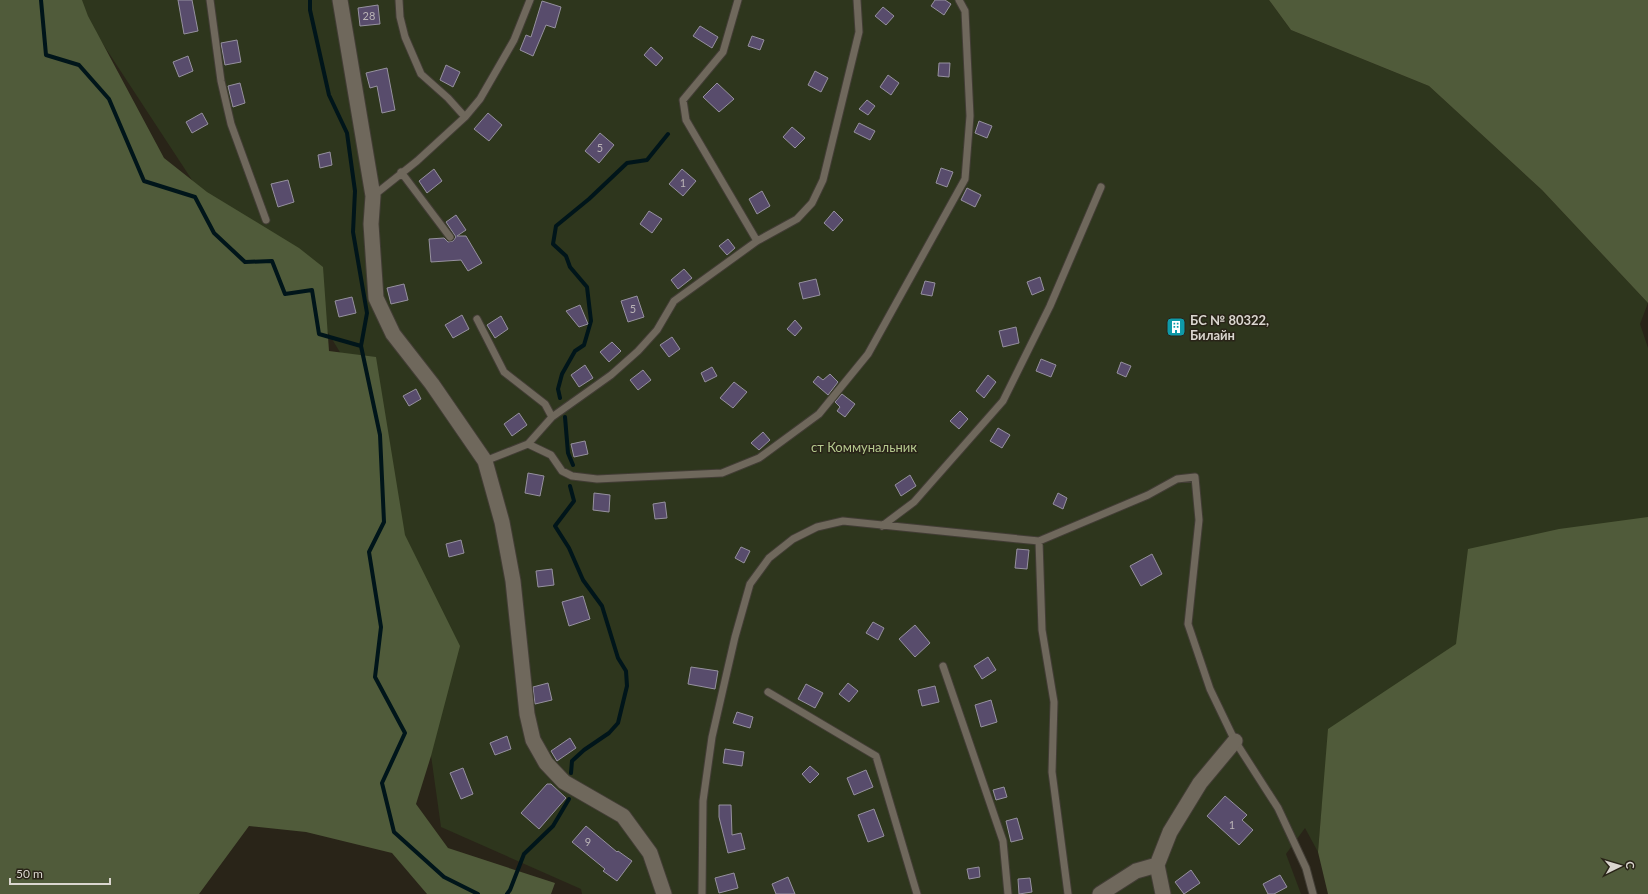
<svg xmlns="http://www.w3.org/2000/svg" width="1648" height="894" font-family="Lato,sans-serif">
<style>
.green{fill:#2e361d}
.forest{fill:#505b3a}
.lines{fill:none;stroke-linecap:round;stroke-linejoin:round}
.stream{stroke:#00151a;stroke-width:4}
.building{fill:#584c6c;stroke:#96919f}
.service-casing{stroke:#423d35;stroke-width:9}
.minor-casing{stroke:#423d35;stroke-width:17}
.service{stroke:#6f685c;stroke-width:7}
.minor{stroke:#6f685c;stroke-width:15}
.labels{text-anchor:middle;stroke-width:3;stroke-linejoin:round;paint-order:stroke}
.number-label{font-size:11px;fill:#bab4b6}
.poi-label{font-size:13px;font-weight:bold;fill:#dad6cf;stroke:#292418;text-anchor:start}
.park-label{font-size:13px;fill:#b5c98e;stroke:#292418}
</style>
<rect width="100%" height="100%" fill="#292418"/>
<path class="green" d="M80,0H1269L1291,30L1429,86L1542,190L1648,303L1640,324L1648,348V523L1422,667L1322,805L1318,852L1305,828L1286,854L1301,894H582L581,889L441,827L385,426L302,290L232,241L97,35Z"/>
<path class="forest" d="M0,0H82L88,16L164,158L207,192L299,248L323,267L329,351L376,357L405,535L460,646L431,756L416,804L448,848L555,883L551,894H427L392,853L306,832L249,826L199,894H0Z
M1269,0H1648V303L1542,190L1429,86L1291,30Z
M1648,517V894H1328L1318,852L1328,729L1456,644L1468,549L1559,529Z"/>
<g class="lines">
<path class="stream" d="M41,0L46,55L79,65L109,99L144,181L195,197L214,233L245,262L272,261L285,294L312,290L319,334L361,346L380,435L384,522L369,552L381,627L375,677L405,733L382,783L394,832L444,877L478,894
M310,0V10L329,95L347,133L355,191L353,232L367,313L361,346
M560,398L558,389L562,374L575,351L584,345L591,321L587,287L570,267L566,256L553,244L556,226L589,199L627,163L647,160L668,134
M565,417L568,453L573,465
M570,486L574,501L555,526L569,548L583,580L602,606L618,658L626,671L627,686L618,723L609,733L584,750L572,761L571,773
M507,894L510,890L524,854L553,826L569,799"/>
</g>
<path class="building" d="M178,0H192L198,31L184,34Z
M935,0H945L951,4L944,15L931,6Z
M542,1L561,7L555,28L546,25L533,56L520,50L526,35L531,37Z
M378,5L380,24L360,26L358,8Z
M883,7L894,16L886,25L875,16Z
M700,26L718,37L712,48L693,36Z
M752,36L764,40L760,50L748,46Z
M237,40L241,62L225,65L221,43Z
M651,47L663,58L656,66L644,55Z
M188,56L193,71L179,77L173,62Z
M939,63H950L949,77L938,76Z
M446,65L460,72L453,87L440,80Z
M387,68L395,110L382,113L377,86L370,88L366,73Z
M815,71L828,78L821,92L808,85Z
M888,75L899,83L891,95L880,87Z
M240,83L245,103L233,107L228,86Z
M717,83L734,99L719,112L703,97Z
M867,100L875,106L868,115L859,109Z
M202,113L208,124L192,133L186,122Z
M488,113L502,125L489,141L474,129Z
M979,121L992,126L987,138L975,133Z
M859,123L875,131L870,140L854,132Z
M792,127L805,138L795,148L783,137Z
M600,133L614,145L599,163L585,151Z
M330,152L332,165L320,168L318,155Z
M941,168L953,172L947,187L936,183Z
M434,169L442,181L427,193L419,181Z
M682,169L696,181L683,196L669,184Z
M288,180L294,202L278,207L271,184Z
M967,188L981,195L975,207L961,200Z
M762,191L770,206L757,214L749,199Z
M649,211L662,219L652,233L640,224Z
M834,211L843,220L833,231L824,223Z
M456,215L466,230L457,236H466L482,263L468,271L461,260L431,262L429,239L444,238L448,242L453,241L456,237L446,222Z
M728,239L735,248L727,255L719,246Z
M684,269L692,278L678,289L671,280Z
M1040,277L1044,290L1032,295L1027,282Z
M816,279L820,295L803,299L799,283Z
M925,281L935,283L932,296L921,294Z
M404,284L408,300L391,304L387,288Z
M637,296L644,317L628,322L621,301Z
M352,297L356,313L339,317L335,301Z
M580,305L588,324L579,327L566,311Z
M462,315L469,329L453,338L445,325Z
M501,316L508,329L495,338L487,325Z
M795,320L802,328L795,336L787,329Z
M1016,327L1019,343L1003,347L999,331Z
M672,337L680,349L669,357L660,345Z
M612,342L621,351L609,362L600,352Z
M1041,359L1056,365L1051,377L1036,371Z
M1121,362L1131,366L1126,377L1117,373Z
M585,365L593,378L579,387L571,375Z
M712,367L717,376L705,382L701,373Z
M643,370L651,380L638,390L630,380Z
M830,374L838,382L828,395L813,382L818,376L823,380Z
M988,375L996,382L984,398L976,391Z
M734,382L747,392L733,408L720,398Z
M416,389L421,399L409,406L403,396Z
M842,394L855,404L845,417L837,411L840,407L835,402Z
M960,411L968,419L959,429L950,421Z
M519,413L527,425L512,436L504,424Z
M998,428L1010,435L1002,448L990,441Z
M763,432L770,440L759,450L751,443Z
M585,441L588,454L574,457L571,444Z
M528,473L544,476L540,496L525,493Z
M910,475L916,486L901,496L895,485Z
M594,493L610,495L609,512L593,510Z
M1058,493L1067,498L1063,509L1053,504Z
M665,502L667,518L655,519L653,504Z
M461,540L464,553L449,557L446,544Z
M741,547L750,551L744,563L735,558Z
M1017,549L1029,550L1027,569L1015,568Z
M1152,554L1162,574L1141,586L1130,566Z
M552,569L554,585L538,587L536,571Z
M583,596L590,619L569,626L562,602Z
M873,622L884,628L878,640L866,633Z
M915,625L930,643L915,657L899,639Z
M988,657L996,670L982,679L974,666Z
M691,667L718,671L715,689L688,684Z
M548,683L552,700L535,704L533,687Z
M848,683L858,691L849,702L839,694Z
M806,684L823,693L815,708L798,699Z
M935,686L939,702L922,706L918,690Z
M991,700L997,722L981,727L975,705Z
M737,712L753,717L750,728L733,723Z
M507,736L511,749L495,755L490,743Z
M570,738L576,748L557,761L551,751Z
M725,749L744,752L742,766L723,763Z
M810,766L819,774L810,783L802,774Z
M463,768L473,794L461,799L450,773Z
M866,770L873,787L854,795L847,778Z
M547,784H551L566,798L539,829L521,813Z
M1004,787L1007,797L996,800L993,790Z
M1225,796L1247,815L1242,820L1253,830L1239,845L1207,816Z
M719,805H731L732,835L741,833L745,849L728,853L719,817Z
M874,809L884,836L868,842L858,815Z
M1017,818L1023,839L1011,842L1006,821Z
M586,826L617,852L618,851L632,861L617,881L603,871L605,869L572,842Z
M979,867L980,877L969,879L967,869Z
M1191,870L1200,883L1184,894L1175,882Z
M734,873L738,888L719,893L715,878Z
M1280,875L1287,887L1274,894H1268L1263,884Z
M788,877L795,894H776L772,884Z
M1030,878L1032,892L1019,894L1018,879Z"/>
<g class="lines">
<g class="service-casing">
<path id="service" d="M210,0L221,81L231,124L266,220
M399,0L400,17L405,37L421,74L448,98L465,117
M401,172L450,237
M373,196L417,161L465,117L480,99L514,40L530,0
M757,241L797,219L812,203L823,180L859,32L857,0
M477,319L504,372L545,404L552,417
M528,444L551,455L562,471L572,476L597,479L722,473L759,458L819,414L868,354L965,179L970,116L965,11L959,0
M485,461L528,444L552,417L611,375L638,351L657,330L674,301L757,241L686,120L683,100L723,52L738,0
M882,526L914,502L1003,401L1050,306L1101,187
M1039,541L1042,630L1054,702L1052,772L1068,894
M943,666L1003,841L1008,894
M768,692L876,756L917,894
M702,894L703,801L712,737L735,637L750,584L769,558L793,539L817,527L843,521L1039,541L1148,495L1177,479L1195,477L1199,520L1188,624L1210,689L1235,741L1278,808L1306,868L1313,894"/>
</g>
<g class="minor-casing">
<path id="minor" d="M340,0L373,196L371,224L376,298L393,334L432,384L485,461L502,522L513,581L527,714L533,740L546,763L564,782L623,816L650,853L664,894
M1157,865L1163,894
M1100,894L1136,871L1157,865L1170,832L1200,783L1235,741"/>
</g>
<use href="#service" class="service"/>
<use href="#minor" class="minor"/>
</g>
<defs>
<g id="building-square" transform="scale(1)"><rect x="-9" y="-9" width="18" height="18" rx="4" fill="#0f9aa8" stroke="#292418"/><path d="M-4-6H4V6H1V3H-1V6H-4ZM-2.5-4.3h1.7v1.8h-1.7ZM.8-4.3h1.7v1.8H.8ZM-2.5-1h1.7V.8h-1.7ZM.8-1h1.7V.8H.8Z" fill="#fff"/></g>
</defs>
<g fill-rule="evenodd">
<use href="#building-square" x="1176" y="327"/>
</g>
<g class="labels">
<g class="number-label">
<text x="369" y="20">28</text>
<text x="600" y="152">5</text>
<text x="683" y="187">1</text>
<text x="633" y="313">5</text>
<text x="1232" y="829">1</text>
<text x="588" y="846">9</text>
</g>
<g class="poi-label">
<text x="1190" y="325">БС № 80322,<tspan x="1190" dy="15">Билайн</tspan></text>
</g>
<g class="park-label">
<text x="864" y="452">ст Коммунальник</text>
</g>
</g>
<g transform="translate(1620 866) rotate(85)" stroke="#292418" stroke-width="3" paint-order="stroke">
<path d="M0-3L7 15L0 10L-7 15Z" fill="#dad6cf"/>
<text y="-6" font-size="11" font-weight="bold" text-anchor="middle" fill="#dad6cf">С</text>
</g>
<path d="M10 878v6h100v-6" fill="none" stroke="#dad6cf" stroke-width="2"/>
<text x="16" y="878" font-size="12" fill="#dad6cf" stroke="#292418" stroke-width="3" paint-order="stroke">50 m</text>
</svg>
